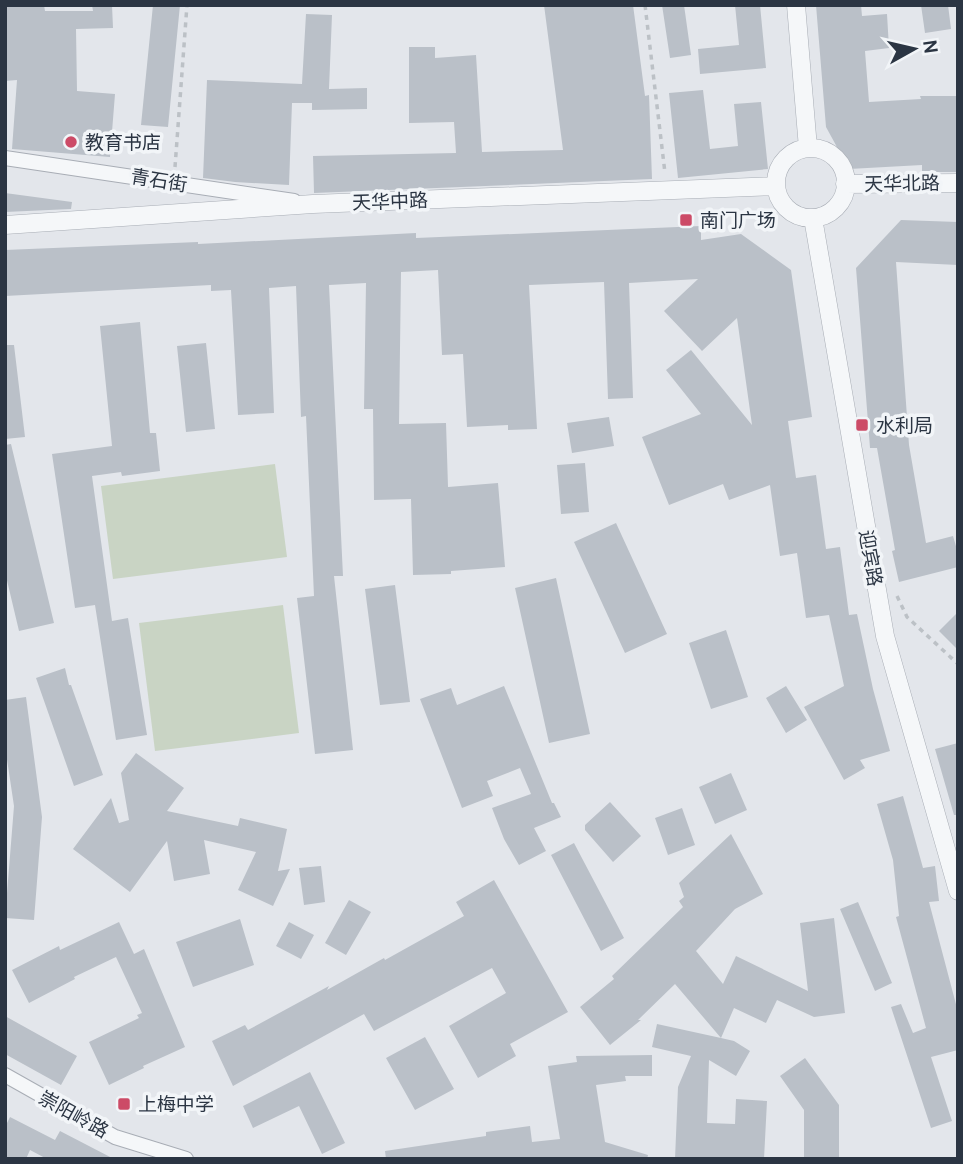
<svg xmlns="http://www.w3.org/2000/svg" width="963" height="1164" font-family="Cabin,'Noto Sans SC',sans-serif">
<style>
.green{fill:#c9d4c4}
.building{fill:#bac0c8}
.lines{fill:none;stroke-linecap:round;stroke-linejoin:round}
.minor-casing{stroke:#a8adb5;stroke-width:16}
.tertiary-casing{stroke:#a8adb5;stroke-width:19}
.path{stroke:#bcc1c6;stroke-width:3.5;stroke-dasharray:5 5;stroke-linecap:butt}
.minor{stroke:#f5f7f9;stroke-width:14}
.tertiary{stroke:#f5f7f9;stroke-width:18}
.poi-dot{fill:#cc4b67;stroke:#f2f5f8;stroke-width:2.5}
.labels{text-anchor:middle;stroke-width:7;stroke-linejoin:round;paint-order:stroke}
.poi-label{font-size:19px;fill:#2b3543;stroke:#f2f5f8;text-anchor:start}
.street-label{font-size:19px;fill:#2b3543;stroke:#f2f5f8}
</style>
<rect width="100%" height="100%" fill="#e3e6eb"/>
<path class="green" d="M275,464L287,557L113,579L101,486Z
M283,605L299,733L155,751L139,623Z"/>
<path class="building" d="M5,5H44L45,11H93L92,5H112L113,28L76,29L77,91L115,94L110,157L12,149L17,80L5,81Z
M153,5H180L168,127L141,125Z
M544,5H633L645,96L649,95L652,179L314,193L313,156L456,153L454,122L409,123V47H435V58L476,55L482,152L563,150Z
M662,5H684L691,55L670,58Z
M735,5H760L766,68L700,74L698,49L739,45Z
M816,5H861L862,16L887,14L889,48L865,51L869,102L921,99L920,96H956L958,172H922V165L849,169L826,127Z
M921,5H948L951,29L925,33Z
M306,14L332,15L329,89L367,88V109L312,110V103H292L289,185L235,182L203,178L207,80L302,84Z
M703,90L710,149L738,146L734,104L761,102L768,169L678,178L669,93Z
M5,193L72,202L71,209L5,212Z
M901,220L958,222V265L896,262L909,445L926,543L953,536L958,553V567L899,582L892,551L895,550L877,448H870L856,268Z
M701,226V240L741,234L791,270L812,417L788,421L796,478L816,475L826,549L840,547L849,615L857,614L873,689L890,751L860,760L865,768L844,780L804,707L844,686L829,615L806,618L797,553L780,556L770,485L729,500L723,484L669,505L642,437L701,414L666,370L691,350L752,425L737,318L702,351L664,311L698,279L629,283L633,398L608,399L604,282L529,285L537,429L508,430V425L467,427L463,354L442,355L438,270L401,272L399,424L446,423L448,487L498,483L505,567L451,571V574L413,575L411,499L374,500L373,409H364L366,283L329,285L343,576H334L353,750L315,754L297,598L314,596L306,416L301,417L296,286L269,288L274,413L238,415L231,290L211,291V285L5,296V250L198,242V244L416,233V238Z
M140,322L150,433H156L160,471L122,476L121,472L92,476L112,621L128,618L147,735L116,740L95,605L75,608L52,454L112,446L100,326Z
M206,343L215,429L186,432L177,346Z
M5,345H14L25,437L5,439Z
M609,417L614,446L572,453L567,423Z
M11,444L54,623L19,631L5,572V445Z
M585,463L589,512L561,514L557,465Z
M616,523L667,634L625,653L574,542Z
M556,578L590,734L549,743L515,588Z
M395,585L410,702L380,705L365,589Z
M958,612V650L939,631Z
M726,630L748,697L711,709L689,643Z
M65,668L69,685H71L103,775L74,786L36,678Z
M504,686L552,803H554L561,817L534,828L546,851L519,865L504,839L492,808L531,794L520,768L487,781L493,796L462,808L420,699L451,688L457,705Z
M786,686L807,720L786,733L766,698Z
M26,697L42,817L34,920L5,918L14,806L5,746V700Z
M958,743V815H954L935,749Z
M136,753L184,788L167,811L238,826L240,818L287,829L278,871L290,869L273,906L238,890L256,852L204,840L210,874L174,881L167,841L130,892L73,849L111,798L119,823L129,820L121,773Z
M731,773L747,810L715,824L699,787Z
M903,796L923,868L935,866L939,901L929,902L958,1012V1050L931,1057L952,1121L931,1128L891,1007L901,1004L913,1033L926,1028L896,917L899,916L893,860L877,804Z
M610,802L641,836L613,862L585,830V825Z
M682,808L695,845L668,855L655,818Z
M731,834L763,894L735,909L696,951L723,984L736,956L808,991L800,923L834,918L845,1013L814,1017L777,1000L766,1023L734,1008L721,1038L734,1041L750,1051L736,1076L709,1060L707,1123L735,1124L736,1099L767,1101L764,1159H675L678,1087L691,1056L652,1047L657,1024L721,1038L675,984L638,1020H641L610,1045L580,1007L614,979L612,976L683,907L679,901L684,897L679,883Z
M574,843L624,938L601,951L551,855Z
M321,866L325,902L304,905L299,868Z
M494,880L568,1012L510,1044L516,1056L478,1078L449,1026L506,993L492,968L374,1031L364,1014L233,1086L212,1041L245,1025L248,1030L329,986L327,990L384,958L385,960L464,916L456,902Z
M349,900L371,912L346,955L325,943Z
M858,902L892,983L875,991L840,909Z
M240,919L254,965L193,987L176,942Z
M119,922L134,954L144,949L185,1047L143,1066L144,1068L109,1085L89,1042L139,1018L137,1015L142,1013L116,957L74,977L75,979L29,1003L12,970L59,946L60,950Z
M289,922L314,935L301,959L276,946Z
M5,1016L77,1056L61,1085L5,1054Z
M425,1037L454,1089L415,1110L386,1058Z
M652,1055V1076H625L626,1081L596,1085L605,1142L648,1155L647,1159H386L385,1151L486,1136V1132L530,1126L532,1142L560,1139L548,1066L577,1062L576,1056Z
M805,1058L839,1105V1159H804V1110L780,1076Z
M310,1072L345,1143L322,1154L299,1106L253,1128L243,1106Z
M10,1117L55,1140L60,1131L114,1159H47L30,1150L26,1159H5V1127Z"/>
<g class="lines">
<g class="minor-casing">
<path id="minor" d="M5,158L294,201
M5,1075L115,1137L186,1159"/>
</g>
<g class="tertiary-casing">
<path id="tertiary" d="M796,5L808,148
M776 183a35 35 0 1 1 70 0a35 35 0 1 1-70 0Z
M845,184L958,183
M813,218L885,636L958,891
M5,225L313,204L776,186"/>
</g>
<path class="path" d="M645,5L665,173
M175,167L187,5
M897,596L907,617L958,664"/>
<use href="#minor" class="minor"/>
<use href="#tertiary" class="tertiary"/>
</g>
<g class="poi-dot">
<circle cx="71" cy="142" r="7"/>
<rect x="679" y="213" width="14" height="14" rx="3.5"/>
<rect x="855" y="418" width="14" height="14" rx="3.5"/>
<rect x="117" y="1097" width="14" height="14" rx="3.5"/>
</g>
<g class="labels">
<g class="poi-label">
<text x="85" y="149">教育书店</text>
<text x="700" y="227">南门广场</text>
<text x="876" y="432">水利局</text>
<text x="138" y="1111">上梅中学</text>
</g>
<g class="street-label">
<text transform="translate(159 180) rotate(9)" y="7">青石街</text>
<text transform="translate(902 183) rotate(-1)" y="7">天华北路</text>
<text transform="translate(390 201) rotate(-2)" y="7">天华中路</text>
<text transform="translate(871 558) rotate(80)" y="7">迎宾路</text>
<text transform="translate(74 1114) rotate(29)" y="7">崇阳岭路</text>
</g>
</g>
<rect width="963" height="1164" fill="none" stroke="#2b3543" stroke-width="14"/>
<g transform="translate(914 49) rotate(82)" stroke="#f2f5f8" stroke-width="5" paint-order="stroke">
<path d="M0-5L12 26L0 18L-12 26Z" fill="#2b3543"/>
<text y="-10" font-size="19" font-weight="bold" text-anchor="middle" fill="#2b3543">N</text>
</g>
</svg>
